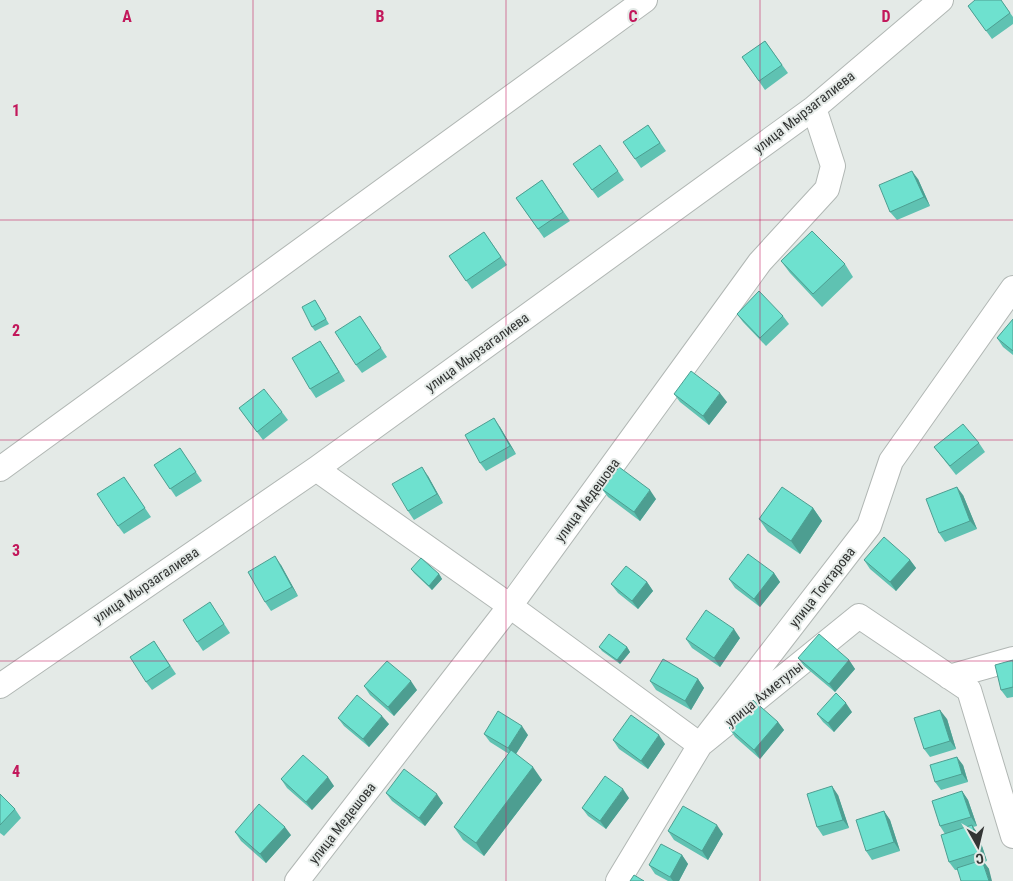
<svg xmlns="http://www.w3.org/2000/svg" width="1013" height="881" font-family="'Roboto Condensed',sans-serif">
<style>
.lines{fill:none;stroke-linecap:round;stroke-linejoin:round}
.minor-casing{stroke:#b1b7b4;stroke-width:26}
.minor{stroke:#fff;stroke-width:24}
.wall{fill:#5fc2b2}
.shaded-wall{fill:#4d9e91}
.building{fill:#6ee1cf;stroke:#4d9e91}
.grid{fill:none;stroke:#c2185b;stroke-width:1;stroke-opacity:0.55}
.labels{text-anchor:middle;stroke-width:4;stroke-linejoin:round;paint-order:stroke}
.street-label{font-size:14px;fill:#333534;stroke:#e4eae7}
.grid-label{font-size:16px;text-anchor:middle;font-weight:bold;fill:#c2185b;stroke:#e4eae7;stroke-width:4;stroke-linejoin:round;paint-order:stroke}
</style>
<rect width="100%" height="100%" fill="#e4eae7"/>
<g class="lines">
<g class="minor-casing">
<path id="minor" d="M0,469L645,0
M316,469L510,606L700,745L859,616L969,690L1013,836
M949,677L1013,659
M0,686L316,469L814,108L941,0
M297,881L510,606L760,262L827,189L833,166L814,108
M618,881L700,745L869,526L891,461L1013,288"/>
</g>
<use href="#minor" class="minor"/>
</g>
<path class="wall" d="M1001,0L1013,17V24L992,39L968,6Z
M765,41L788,73L765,90L742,57Z
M648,125L666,151L641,168L635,159Z
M573,164L618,171L624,180L598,198Z
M918,179L930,206L897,220L890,212Z
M542,180L570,221L544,238L516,198Z
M484,232L507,265L472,289L449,256Z
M781,261L845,264L853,277L822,307L790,273Z
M315,300L329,324L315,331L312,327Z
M737,314L783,316L789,324L766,346L743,322Z
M360,316L387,357L362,373L356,365Z
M1013,319V355L1003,347L997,338Z
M320,341L345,381L316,398L310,389Z
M674,394L727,402L709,425L680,402Z
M239,408L282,412L288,420L263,440Z
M500,427L516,454L486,471L480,463Z
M979,443L985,452L956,475L934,447Z
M180,448L202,481L176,497L154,465Z
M428,476L443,503L414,520L408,511Z
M124,477L151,517L124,534L118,526Z
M602,489L656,499L640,521L608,497Z
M963,495L977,529L945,542L939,533Z
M813,508L822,521L800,554L768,532L759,519Z
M864,560H910L916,568L896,591L870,569Z
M281,565L298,596L271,611L265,602Z
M411,569L439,574L442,579L432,590L414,573Z
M774,573L780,582L760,607L735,588L729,579Z
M647,582L653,591L638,609L618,593L611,584Z
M210,602L230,633L203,651L197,642Z
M740,638L720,667L692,648L686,639Z
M154,641L176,674L152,690L146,682Z
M599,647H627L630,652L620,664L602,651Z
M798,658L849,660L855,669L835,692L804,666Z
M1013,660V697L1007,698L1001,690Z
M698,679L704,688L691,710L656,690L650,681Z
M364,686L417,690L394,716L370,695Z
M852,712L834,732L823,722L817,714Z
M338,718L389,724L369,747L344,726Z
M947,719L956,749L930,757L924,749Z
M778,722L784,730L760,759L735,737L729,728Z
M484,734L528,735L516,754L542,780L484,856L463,840L454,827L509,754L490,742Z
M613,740L665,744L648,769L619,749Z
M963,765L968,782L941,790L935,782Z
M281,779L334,786L312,810L287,788Z
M962,791L968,800L977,826L973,827L978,834L987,861L984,862L989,869L958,870H955L949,862L945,834L940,826Z
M386,793L443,803L425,826L392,801Z
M0,794L15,809L21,818L4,836L0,833Z
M838,795L849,828L823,836L817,827Z
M629,798L606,829L588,816L582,808Z
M884,811L890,820L900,851L872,860L866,851Z
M668,831L723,834L708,860L674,840Z
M235,832L291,835L266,863L241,841Z
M682,855L688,864L679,881H668L655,874L649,865Z"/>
<path class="shaded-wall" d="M912,171L918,179L930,206L924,197Z
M320,341L326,350L345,381L339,372Z
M720,393L727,402L709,425L703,416Z
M494,418L500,427L516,454L510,446Z
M422,467L428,476L443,503L437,494Z
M957,487L963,495L977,529L970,521Z
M650,490L656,499L640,521L634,512Z
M813,508L822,521L800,554L791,541Z
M275,556L281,565L298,596L292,587Z
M910,560L916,568L896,591L890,582Z
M774,573L780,582L760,607L754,599Z
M439,574L442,579L432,590L429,586Z
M647,582L653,591L638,609L632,601Z
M734,629L740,638L720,667L714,658Z
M627,647L630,652L620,664L617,660Z
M849,660L855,669L835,692L829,684Z
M698,679L704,688L691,710L685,701Z
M411,681L417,690L394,716L388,707Z
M846,703L852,712L834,732L828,723Z
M940,710L947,719L956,749L950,741Z
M382,716L389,724L369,747L363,739Z
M778,722L784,730L760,759L754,750Z
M522,726L528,735L514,757L508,748Z
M659,735L665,744L648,769L641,761Z
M957,757L963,765L968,782L962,774Z
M533,767L542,780L484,856L476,843Z
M328,777L334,786L312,810L306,802Z
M832,786L838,795L849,828L843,820Z
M623,789L629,798L606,829L600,821Z
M962,791L968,800L977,826L971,817Z
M437,794L443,803L425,826L419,818Z
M884,811L890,820L900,851L894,842Z
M717,825L723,834L708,860L702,851Z
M972,825L978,834L987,861L981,852Z
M285,827L291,835L266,863L260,854Z
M682,855L688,864L679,881H673L670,877Z
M982,860L989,869L992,881H989Z"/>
<path class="building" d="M975,0H1001L1010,13L986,31L968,6Z
M765,41L782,65L759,81L742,57Z
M648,125L660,143L635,159L623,142Z
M600,145L618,171L592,190L573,164Z
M912,171L924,197L890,212L879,185Z
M542,180L563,212L538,229L516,198Z
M812,231L845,264L813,294L781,261Z
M484,232L501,257L466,281L449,256Z
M759,291L783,316L760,338L737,314Z
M315,300L326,319L312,327L302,307Z
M360,316L381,348L356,365L335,332Z
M1013,319V351L997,338Z
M320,341L339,372L310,389L292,358Z
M691,371L720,393L703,416L674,394Z
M264,389L282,412L257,432L239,408Z
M494,418L510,446L480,463L465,435Z
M963,424L979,443L950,466L934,447Z
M180,448L196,472L170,489L154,465Z
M422,467L437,494L408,511L392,484Z
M619,467L650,490L634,512L602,489Z
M124,477L145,508L118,526L97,494Z
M782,487L813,508L791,541L759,519Z
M957,487L970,521L939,533L926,499Z
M884,537L910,560L890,582L864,560Z
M748,554L774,573L754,599L729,579Z
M275,556L292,587L265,602L248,572Z
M421,558L439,574L429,586L411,569Z
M626,566L647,582L632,601L611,584Z
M210,602L224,624L197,642L183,620Z
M706,610L734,629L714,658L686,639Z
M609,634L627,647L617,660L599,647Z
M819,634L849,660L829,684L798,658Z
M154,641L170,666L146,682L130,657Z
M663,659L698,679L685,701L650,681Z
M1013,660V687L1001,690L995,665Z
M387,661L411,681L388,707L364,686Z
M836,693L846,703L828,723L817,714Z
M357,695L382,716L363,739L338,718Z
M753,700L778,722L754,750L729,728Z
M940,710L950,741L924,749L914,718Z
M498,711L522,726L508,748L484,734Z
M631,715L659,735L641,761L613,740Z
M511,750L533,767L476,843L454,827Z
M303,755L328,777L306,802L281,779Z
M957,757L962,774L935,782L930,765Z
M404,769L437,794L419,818L386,793Z
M605,776L623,789L600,821L582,808Z
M832,786L843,820L817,827L807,794Z
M962,791L971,817L940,826L932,801Z
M0,794L15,809L0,825Z
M259,804L285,827L260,854L235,832Z
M683,806L717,825L702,851L668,831Z
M884,811L894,842L866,851L856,820Z
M972,825L981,852L949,862L941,835Z
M661,844L682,855L670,877L649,865Z
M982,860L989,881H961L957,868Z
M634,875L644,881H630Z"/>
<path class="grid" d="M253,0V881M506,0V881M760,0V881M0,220H1013M0,440H1013M0,661H1013"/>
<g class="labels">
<g class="street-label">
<text transform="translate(804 112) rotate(-38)" y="5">улица Мырзагалиева</text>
<text transform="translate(477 352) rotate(-36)" y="5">улица Мырзагалиева</text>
<text transform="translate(587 500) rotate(-54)" y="5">улица Медешова</text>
<text transform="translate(146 585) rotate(-34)" y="5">улица Мырзагалиева</text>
<text transform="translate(822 587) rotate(-52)" y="5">улица Токтарова</text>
<text transform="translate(764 694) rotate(-39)" y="5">улица Ахметулы</text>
<text transform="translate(342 823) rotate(-52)" y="5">улица Медешова</text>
</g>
</g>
<g class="grid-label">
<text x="127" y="22">A</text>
<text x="380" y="22">B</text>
<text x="633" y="22">C</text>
<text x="886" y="22">D</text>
<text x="16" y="116">1</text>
<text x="16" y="336">2</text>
<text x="16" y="556">3</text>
<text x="16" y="777">4</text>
</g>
<g transform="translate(978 846) rotate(172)" stroke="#e4eae7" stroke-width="4" paint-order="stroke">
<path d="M0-4L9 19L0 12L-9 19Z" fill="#333534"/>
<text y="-8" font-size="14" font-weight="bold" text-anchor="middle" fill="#333534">С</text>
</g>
</svg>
